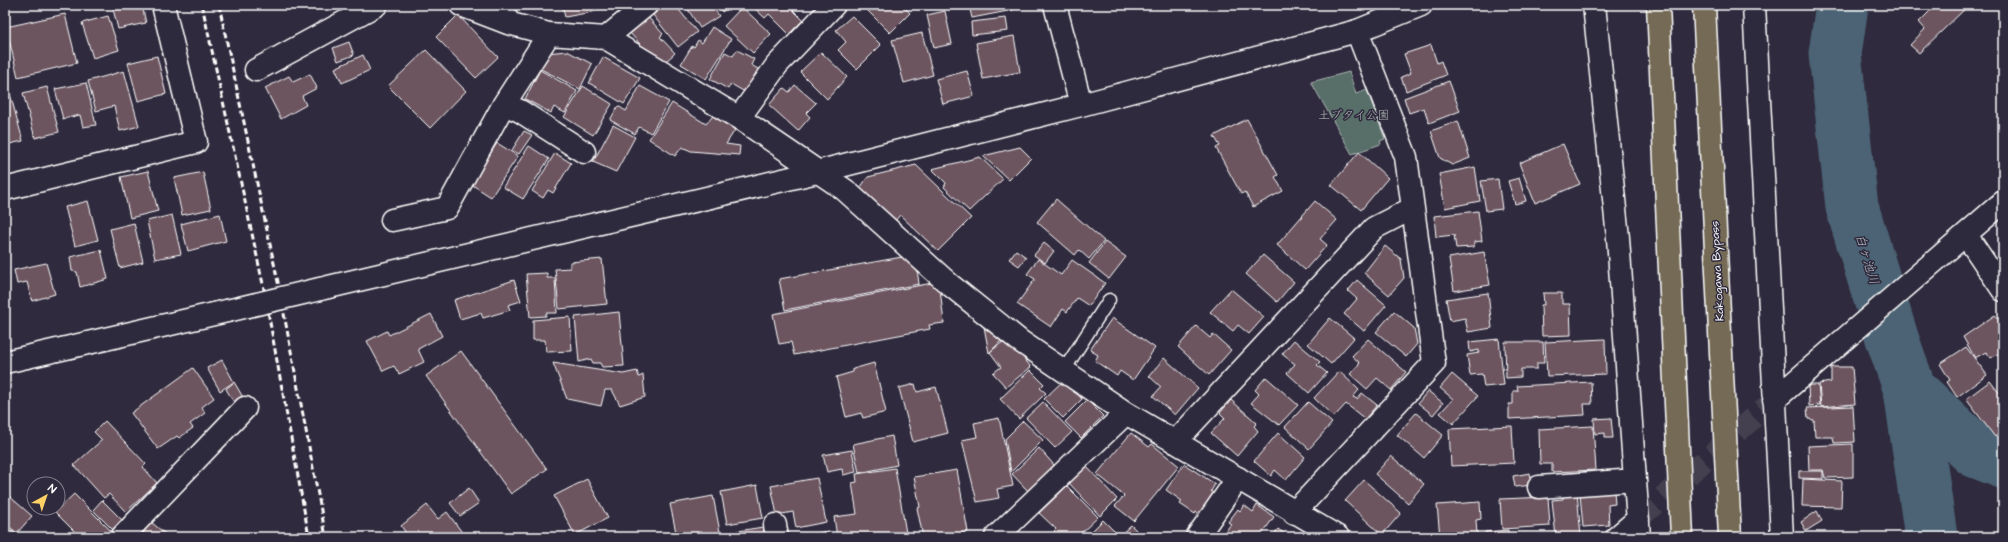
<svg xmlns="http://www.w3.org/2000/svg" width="2008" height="542" font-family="'Architects Daughter','Klee One',sans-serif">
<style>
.green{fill:#586e68;stroke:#acb6b4}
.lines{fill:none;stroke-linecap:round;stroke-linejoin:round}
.river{stroke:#4b6374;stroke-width:53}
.building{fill:#6d5561;stroke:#fff}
.minor-tunnel{stroke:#443f50;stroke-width:22;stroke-dasharray:22 11;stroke-linecap:butt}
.service-casing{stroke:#fff;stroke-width:15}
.minor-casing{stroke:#fff;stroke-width:25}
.tertiary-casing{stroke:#fff;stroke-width:25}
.motorway-casing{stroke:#fff;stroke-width:25}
.service{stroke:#2f2a3d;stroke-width:12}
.minor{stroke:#2f2a3d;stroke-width:22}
.tertiary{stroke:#2f2a3d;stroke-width:22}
.motorway{stroke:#756b55;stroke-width:22}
.rail{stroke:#fff;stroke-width:3;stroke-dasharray:6 3;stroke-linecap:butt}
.tertiary-bridge-casing{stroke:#fff;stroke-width:25;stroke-linecap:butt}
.tertiary-bridge{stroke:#2f2a3d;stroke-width:22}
.labels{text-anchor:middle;stroke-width:3;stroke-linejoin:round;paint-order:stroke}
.park-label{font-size:12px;fill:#acb6b4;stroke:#2f2a3d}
.street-label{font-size:12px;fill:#fff;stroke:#2f2a3d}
.water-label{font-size:13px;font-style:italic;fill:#aeb9c0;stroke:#2f2a3d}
</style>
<rect width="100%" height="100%" fill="#2f2a3d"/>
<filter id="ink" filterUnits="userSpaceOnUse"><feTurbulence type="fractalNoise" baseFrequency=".025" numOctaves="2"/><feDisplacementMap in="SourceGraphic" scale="8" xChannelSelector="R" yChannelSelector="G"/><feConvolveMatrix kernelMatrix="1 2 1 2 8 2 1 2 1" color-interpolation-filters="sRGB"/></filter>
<g filter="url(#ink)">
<path class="green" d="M1349,72L1356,94L1367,90L1385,139L1380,141L1381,144L1352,154L1311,82Z"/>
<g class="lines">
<path class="river" d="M1842,5L1835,54L1852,207L1892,338L1910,390L1975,451L2003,462
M1910,390L1931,537"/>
</g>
<path class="building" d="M112,5H142L146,23L118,29Z
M562,5H596L597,11L565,17Z
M665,5H675L697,32L678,47L653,15Z
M685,5H712L719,16L700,28Z
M718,5H732L722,12Z
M751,5H788L803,20L789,34L769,14L765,18Z
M862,5H902L910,13L890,33Z
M969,5H1012L1013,10L972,18Z
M1936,5H1969L1919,53L1910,45L1925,29L1919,22Z
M742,7L771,34L753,53L724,26Z
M945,11L952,44L934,48L927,15Z
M65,14L77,63L18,77L6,27Z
M458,15L498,57L476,78L436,37Z
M108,16L119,50L93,58L82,23Z
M647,16L663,34L660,37L675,53L662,65H659L629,32Z
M852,16L881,45L857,69L838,50L846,42L836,30Z
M1006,18L1008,31L972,35L971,22Z
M712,27L731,39L706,79L681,64L692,46L694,47L698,40L702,43Z
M922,33L933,75L904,83L892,40Z
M1014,36L1020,72L983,79L976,43Z
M349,42L354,55L338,61L333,48Z
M1431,45L1437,63L1441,61L1446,75L1406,91L1401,77L1411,73L1404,54Z
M426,50L466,91L430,128L388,86Z
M737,50L754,59L751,65L758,69L745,92L731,84L728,89L710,79L725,52L733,56Z
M567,51L592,64L580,89L539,68L546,53Z
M821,52L847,77L827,99L800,72Z
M363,55L370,70L342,83L335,68Z
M5,56L8,68L5,69Z
M157,56L166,94L138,101L128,63Z
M603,57L640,78L624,104L589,83Z
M540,70L577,91L565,113L554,107L551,113L525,99Z
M124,71L139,126L120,131L114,106L96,111L88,81Z
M967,71L974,96L943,104L936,79Z
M310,74L317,88L302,96L306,105L281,119L265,88L289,76L293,82Z
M1449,81L1460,111L1429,123L1424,108L1409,113L1404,98Z
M86,83L96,125L83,127L80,115L63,119L55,89Z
M795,85L816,103L806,113L810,117L798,131L769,105L784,88L789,92Z
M583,86L612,104L593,135L564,117Z
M640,86L669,102L651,133L639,127L635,134L610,120L618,106L626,111Z
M47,87L59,132L35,138L23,93Z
M9,90L23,141L5,145V91Z
M672,103L706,124L713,116L735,130L726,144L740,146L739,155L691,151L682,147L675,156L649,139Z
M1247,119L1278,175L1275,177L1283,191L1253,207L1245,192L1241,194L1216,148L1220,146L1214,136Z
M1458,121L1470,158L1452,165L1440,158L1431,131Z
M613,125L635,137L616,172L593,162Z
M524,131L532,135L519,154L512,150Z
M497,143L518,156L491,197L471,184Z
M1563,144L1580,184L1535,203L1519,163Z
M529,146L549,159L523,199L503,187Z
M1020,147L1031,158L1009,180L983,156Z
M1359,152L1388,178L1361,210L1331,185Z
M555,153L571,163L553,193L548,190L543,198L532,191Z
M980,157L1003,179L969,211L944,187L946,183L932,169Z
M916,165L971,218L938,251L900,215L894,222L860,188L868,177Z
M1475,167L1480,201L1445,208L1439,174Z
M148,171L158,211L130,218L121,177Z
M203,172L211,209L182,215L174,178Z
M1519,178L1526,201L1515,204L1508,181Z
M1498,179L1502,209L1486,211L1481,181Z
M1056,199L1104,241L1089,259L1079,250L1075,255L1037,222Z
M88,201L98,240L75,246L65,207Z
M1315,201L1337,220L1320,239L1327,245L1305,270L1277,245Z
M1478,211L1482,241L1474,242V247L1456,248L1454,235L1436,237L1434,216Z
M220,214L226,241L188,251L181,224Z
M172,215L181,254L155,259L147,221Z
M134,223L143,262L120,268L110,229Z
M1105,242L1126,257L1109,279L1089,263Z
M1044,243L1054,251L1045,263L1034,255Z
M1385,246L1401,259L1404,278L1389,295L1364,273Z
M101,250L108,279L80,287L77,272L72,271L70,257Z
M1016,250L1026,257L1019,266L1009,259Z
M1484,252L1490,285L1454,291L1449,258Z
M1263,255L1294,282L1277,302L1246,274Z
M902,257L917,269L919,284L785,310L779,279Z
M602,259L607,304L559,309L555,269L570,268V262Z
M1038,259L1061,275L1072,260L1105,283L1089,306L1077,298L1067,312L1063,309L1051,327L1017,304L1035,279L1027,274Z
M46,263L55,294L32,301L27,282L17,284L14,270Z
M547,273V278H555L557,313H546V316L530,317L526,274Z
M514,280L521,301L508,305L510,310L483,318L481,313L460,319L454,300Z
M1357,280L1386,305L1364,331L1344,314L1357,299L1348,291Z
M932,283L940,289L944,323L929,325L930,329L794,355L791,342L779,344L773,314Z
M1231,289L1264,317L1249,334L1238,325L1233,331L1210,312Z
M1488,293L1492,328L1468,332L1465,318L1450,321L1446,299Z
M1543,293H1562V304H1570L1571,335L1542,336L1541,305H1544Z
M1394,311L1414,328L1417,344L1406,357L1376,332Z
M619,312L624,366L602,367L600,363H593L591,359L579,362L575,317Z
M431,314L442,336L418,349L424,362L399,374L394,366L383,371L367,341L387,331L389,335Z
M1995,315L2003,326V351L1991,358L1986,352L1975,358L1963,337Z
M570,317L572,351L546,352L545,340H533V320Z
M1112,318L1155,348L1133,380L1120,371L1117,376L1095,361L1098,355L1090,350Z
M1330,318L1354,338L1331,364L1308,344Z
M1196,326L1210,338L1213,334L1231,350L1209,375L1178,347Z
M984,327L1002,340L989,353Z
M1368,339L1406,372L1391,390L1377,378L1367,389L1350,374L1360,363L1352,356Z
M1499,339L1504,385L1484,387L1482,374L1470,375L1467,355L1479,353V350L1470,352L1469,342Z
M1605,339L1606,374L1547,376L1545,342Z
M1005,340L1013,345L1031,367L1006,387L993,373L1001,367L990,352Z
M1294,340L1320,362L1317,365L1327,373L1309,393L1287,373L1295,364L1282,354Z
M1505,342H1543L1544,363H1537V369H1521V377L1506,378Z
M1966,347L1987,375L1957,397L1947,382L1950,380L1940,364Z
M461,351L547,469L511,494L426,376Z
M1164,358L1198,388L1175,415L1153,396L1161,387L1149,376Z
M222,360L234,382L220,391L207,368Z
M553,363L623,374L637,371L639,377L643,375L645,397L620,405L612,390H605L601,406L567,399Z
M874,363L886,412L863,418L861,413L846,417L836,377L853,372V369Z
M1831,367H1852L1855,404L1821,407L1819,384L1831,382Z
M193,368L214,398L202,407L205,413L190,424L193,428L179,438L177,436L158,449L131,413Z
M1030,370L1044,384L1040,388L1046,393L1019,419L1000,399Z
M1339,371L1359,390L1353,397L1357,399L1362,393L1377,405L1365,419L1346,404L1334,417L1314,398Z
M1452,374L1478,396L1453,424L1440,413L1453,399L1440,388Z
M1266,377L1298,405L1279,425L1251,403L1259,394L1255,390Z
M1064,380L1082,399L1063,418L1044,399Z
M1990,381L2003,398V431L1995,437L1966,399Z
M234,382L244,399L235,404L226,389Z
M1591,382L1592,404H1584L1585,415L1509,419V404H1513V391H1518L1517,386Z
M915,384L917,392L936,387L948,433L913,442L899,388Z
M1808,385H1818L1820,405L1809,406Z
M1428,391L1443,403L1433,415L1418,403Z
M1087,400L1103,416L1081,438L1065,422Z
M1231,400L1257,423L1254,426L1258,431L1237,456L1211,433L1225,418L1220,413Z
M1043,402L1072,432L1055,448L1026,418Z
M1308,402L1332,423L1309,449L1285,427Z
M1853,406L1855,442L1834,443L1833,437H1815L1814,420L1808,419L1807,408Z
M1416,413L1443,435L1424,458L1397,435Z
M999,418L1013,486L997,489L999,498L977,502L962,440L977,437L974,423Z
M1611,418L1613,438H1605V433L1595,434L1594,419Z
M105,421L146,464L143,467L157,483L126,512L109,494L104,498L74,465L102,440L94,432Z
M1023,421L1043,440L1011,472L1005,439Z
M1512,426L1514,463L1451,466L1449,429Z
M1593,426L1596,470L1552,472V464H1540L1539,429Z
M1131,433L1149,447L1152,444L1179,466L1134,521L1115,506L1124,496L1097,474Z
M1278,433L1305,457L1286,480L1275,470L1271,476L1254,461Z
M892,436L897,465L859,473L853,444Z
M1853,444V477L1825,478L1823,470H1809L1808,446Z
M1039,448L1054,465L1028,491L1012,474Z
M852,450L856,472L843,475L842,469L827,472L823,455Z
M1391,456L1424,484L1408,503L1375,474Z
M1184,464L1215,484L1211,491L1213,493L1200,514L1196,512L1195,514L1180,504L1182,501L1166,490Z
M1086,466L1117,499L1100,516L1068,482Z
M895,468L906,533L877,537H872L871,535L863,537H837L834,517L857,514L852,483L857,482L856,474Z
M957,470L968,532L945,537H923L917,508L920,507L914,477Z
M1799,471H1823V479L1799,478Z
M1530,473L1532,485L1515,487L1513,476Z
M817,478L826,522L796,528L793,512L777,515L771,486Z
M587,479L608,518L575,535L554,496Z
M1803,479L1842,481L1841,507L1802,506Z
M1364,480L1401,513L1382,535L1345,501Z
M757,485L763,518L727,524L721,492Z
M1067,486L1098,517L1077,537H1060L1054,531L1056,529L1039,513Z
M469,488L479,503L460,516L450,503Z
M1614,491L1615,504L1608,505L1609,525L1583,527L1580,494Z
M1577,492L1581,537H1556L1552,500L1563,499V494Z
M74,494L113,533L109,537H80L55,512Z
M8,495L32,516L17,533L5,523V498Z
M713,496L721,537H677L670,504Z
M1548,497L1550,526L1502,529L1500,499Z
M102,500L123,521L113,530L93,510Z
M1480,502L1481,519L1476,520L1477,535L1440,537L1437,505Z
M427,505L438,519L447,512L464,535L462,537H409L401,526Z
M1244,505L1253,512L1257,505L1274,517L1260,537H1225L1223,535L1231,524L1228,522L1238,509L1240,511Z
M1817,511L1822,521L1806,531L1801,522Z
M1103,520L1119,536L1131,525L1143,537H1086Z
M151,522L169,537H140Z
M5,525L16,534L13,537L5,535Z
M763,527L765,537H733L732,532Z
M1278,529L1289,537H1272Z
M1508,530V536L1526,534V537H1485V532Z
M827,531L829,537H801Z
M907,534L908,537H897V535Z"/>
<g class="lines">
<path class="minor-tunnel" d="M1638,519L1774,400"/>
<g class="service-casing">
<path id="service" d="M1064,370L1109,300"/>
</g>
<g class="minor-casing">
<path id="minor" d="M461,5L508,23
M502,5L508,23L549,34L606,38L646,5
M1594,5L1618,238L1639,537
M1754,5L1782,537
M606,38L739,118L845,190L949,284L1020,341L1126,413L1338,537
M256,70L376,5
M504,104L520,111L584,152
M739,118L777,65L834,5
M5,189L196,142L163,5
M392,220L447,208L504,104L549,34
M1966,235L2003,290
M1774,400L2003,202
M1175,442L1374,228L1413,208
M1539,487L1635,480
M1294,513L1434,363L1406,157L1357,31
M775,525L777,537
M122,537L245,408
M996,537L1126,413
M1197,537L1238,478
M1617,537L1638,519"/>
</g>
<g class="tertiary-casing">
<path id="tertiary" d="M1055,5L1081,105
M320,289L817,172L1081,105L1357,31L1421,5
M5,362L227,311"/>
</g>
<g class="motorway-casing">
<path id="motorway" d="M1658,5L1682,537
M1704,5L1730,537"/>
</g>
<use href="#service" class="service"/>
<use href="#minor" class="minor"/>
<use href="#tertiary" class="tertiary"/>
<use href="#motorway" class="motorway"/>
<path class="rail" d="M202,5L263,284L309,537
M219,5L278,282L326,537"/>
<g class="tertiary-bridge-casing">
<path id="tertiary-bridge" d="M227,311L320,289"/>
</g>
<use href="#tertiary-bridge" class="tertiary-bridge"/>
</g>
</g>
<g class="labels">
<g class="park-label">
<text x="1354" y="119">土ブタイ公園</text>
</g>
<g class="street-label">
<text transform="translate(1717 271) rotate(-93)" y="4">Kakogawa Bypass</text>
</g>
<g class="water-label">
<text transform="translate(1868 259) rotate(73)" y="5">白ヶ池川</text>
</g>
</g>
<rect width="2008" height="542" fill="none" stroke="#2f2a3d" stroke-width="20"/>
<rect x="10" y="10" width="1988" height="522" fill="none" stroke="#fff" stroke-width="1.5" filter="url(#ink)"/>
<g transform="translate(46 496) rotate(40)"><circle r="19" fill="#2f2a3d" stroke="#827f8b"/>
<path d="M0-3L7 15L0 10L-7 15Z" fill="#ffd166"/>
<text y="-6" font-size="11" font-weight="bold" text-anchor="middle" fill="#ffffff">N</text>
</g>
</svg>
